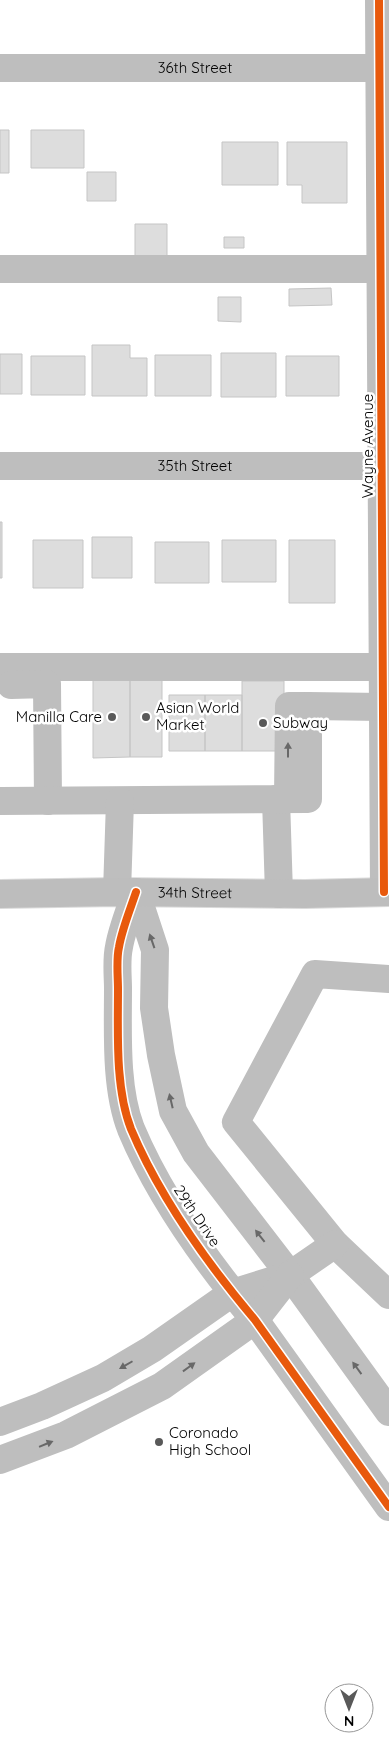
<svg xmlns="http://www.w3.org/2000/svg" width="389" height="1748" font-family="Quicksand,sans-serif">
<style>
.building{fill:#ddd;stroke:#c5c5c5}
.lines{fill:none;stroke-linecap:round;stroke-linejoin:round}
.major-casing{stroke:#dbdbdb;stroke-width:30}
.minor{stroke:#bebebe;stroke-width:28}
.major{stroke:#bdbdbd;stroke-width:28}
.cycleway-casing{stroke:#fff;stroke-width:11}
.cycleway{stroke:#e8590c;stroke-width:8}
.oneway{fill:#686868}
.poi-dot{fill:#595959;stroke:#fff;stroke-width:2}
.labels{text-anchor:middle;stroke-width:5;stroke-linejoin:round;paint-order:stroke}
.street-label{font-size:15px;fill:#000;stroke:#fff}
.poi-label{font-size:15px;fill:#000;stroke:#fff;text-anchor:start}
</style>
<rect width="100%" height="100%" fill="#fff"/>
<path class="building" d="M0,130H9V173H0Z
M31,130H84V168H31Z
M222,142H278V185H222Z
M287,142H347V203H302V185H287Z
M87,172H116V201H87Z
M135,224H167V257H135Z
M224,237H244V248H224Z
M331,288L332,305L289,306V289Z
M218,297H241V322L218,321Z
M92,345H130V358H147V396H92Z
M221,353H276V397H221Z
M0,354H22V394H0Z
M155,355H211V396H155Z
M31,356H85V395H31Z
M286,356H339V396H286Z
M0,522H2V578H0Z
M92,537H132V578H92Z
M33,540H83V588H33Z
M222,540H276V582H222Z
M289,540H335V603H289Z
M155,542H209V583H155Z
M162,677V757H130V678Z
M93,678H130V757L93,758Z
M242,681H284V751H242Z
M169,695H205V751H169Z
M205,695H242V751H205Z"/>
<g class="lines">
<g class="major-casing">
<g id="major">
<path id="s3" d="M0,894L117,892L305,894L389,892"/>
</g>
</g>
<g class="minor">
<path d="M379,0L384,892"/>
<path id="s1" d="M0,68H389"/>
<path d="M0,269H389"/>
<path id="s2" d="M0,466H389"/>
<path d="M0,667H389"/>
<path d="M11,685L47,684L48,801"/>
<path d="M276,799L279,894"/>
<path d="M288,799L289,706H308"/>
<path d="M0,801L308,799V706L383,707"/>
<path d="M117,892L120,801"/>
<path d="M136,892C130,910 122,929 119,947C116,960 118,976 118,989C118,1032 115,1088 131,1129C160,1198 207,1263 255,1320L389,1507"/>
<path d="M136,892L155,950L154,1008L161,1055L173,1111L196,1153L290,1275L389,1412"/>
<path d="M389,979L315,974L236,1122L335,1244L389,1295"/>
<path d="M0,1422L42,1406L103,1378L152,1349L232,1293L290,1275L335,1244"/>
<path d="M0,1460L66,1435L162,1386L255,1320L290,1275"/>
</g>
<use href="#major" class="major"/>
<g class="cycleway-casing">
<path id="cycleway" d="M379,0L384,892
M136,892C130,910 122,929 119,947C116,960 118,976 118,989C118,1032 115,1088 131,1129C160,1198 207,1263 255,1320L389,1507"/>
</g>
<use href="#cycleway" class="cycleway"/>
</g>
<defs><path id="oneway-solid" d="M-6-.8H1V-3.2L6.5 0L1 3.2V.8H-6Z" transform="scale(1.25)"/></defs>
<g class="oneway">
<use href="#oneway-solid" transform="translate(288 750) rotate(-90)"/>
<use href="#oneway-solid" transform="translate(152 941) rotate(-109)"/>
<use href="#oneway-solid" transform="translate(171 1101) rotate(-103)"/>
<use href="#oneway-solid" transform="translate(260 1236) rotate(-128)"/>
<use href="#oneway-solid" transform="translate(126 1365) rotate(150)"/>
<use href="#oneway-solid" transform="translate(189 1367) rotate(-36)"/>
<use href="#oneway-solid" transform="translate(357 1368) rotate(-126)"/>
<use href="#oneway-solid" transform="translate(46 1444) rotate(-22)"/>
</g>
<g class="poi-dot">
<circle cx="112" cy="717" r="5"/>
<circle cx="146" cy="717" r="5"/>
<circle cx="263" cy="723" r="5"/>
<circle cx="159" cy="1442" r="5"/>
</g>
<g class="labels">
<g class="street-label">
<text dy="5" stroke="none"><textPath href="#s1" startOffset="195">36th Street</textPath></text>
<text transform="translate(368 446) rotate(-90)" y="5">Wayne Avenue</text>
<text dy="5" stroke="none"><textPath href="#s2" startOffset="195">35th Street</textPath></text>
<text dy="5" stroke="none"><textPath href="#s3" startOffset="195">34th Street</textPath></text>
<text transform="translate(197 1216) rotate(56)" y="5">29th Drive</text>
</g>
<g class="poi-label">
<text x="156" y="713">Asian World<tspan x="156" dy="17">Market</tspan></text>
<text x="102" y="722" text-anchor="end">Manilla Care</text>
<text x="273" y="728">Subway</text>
<text x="169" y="1438">Coronado<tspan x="169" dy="17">High School</tspan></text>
</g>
</g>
<g transform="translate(349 1708) rotate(180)"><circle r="24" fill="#ffffff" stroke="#999999"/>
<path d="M0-4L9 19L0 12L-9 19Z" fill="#595959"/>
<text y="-8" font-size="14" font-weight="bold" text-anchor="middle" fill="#000000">N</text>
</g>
</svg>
